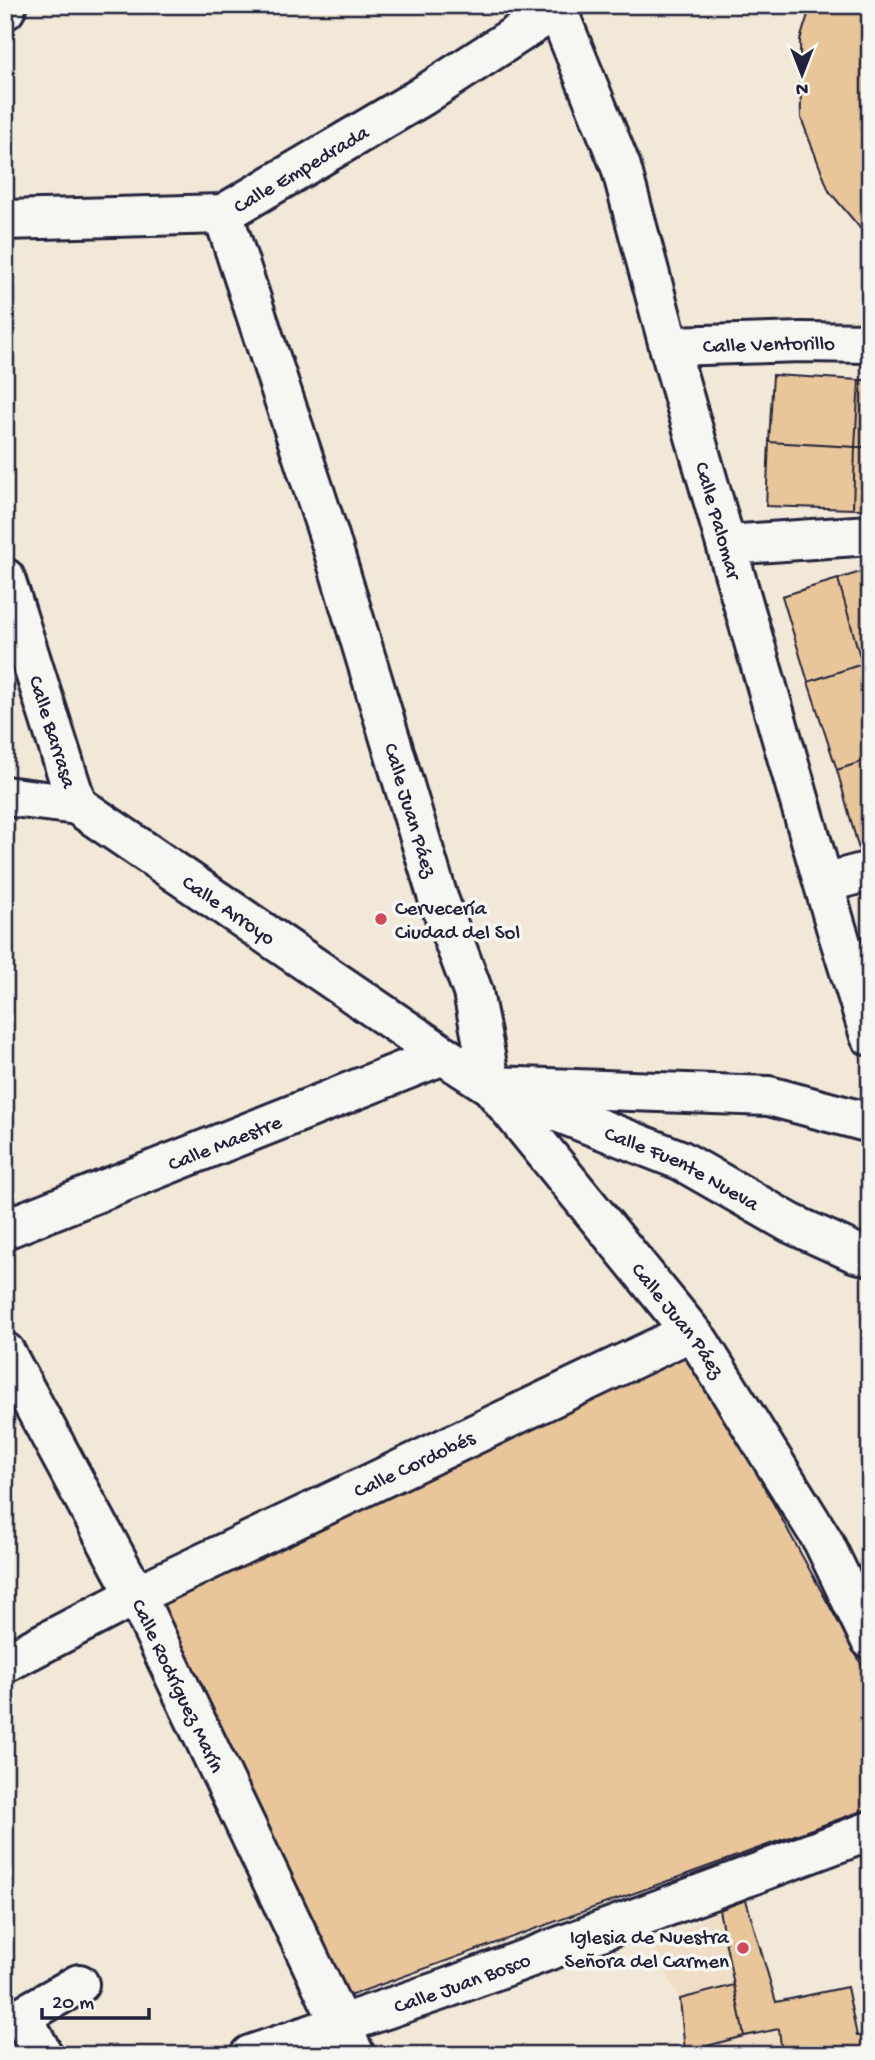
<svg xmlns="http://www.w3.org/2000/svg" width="875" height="2060" font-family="'Gochi Hand',sans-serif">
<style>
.built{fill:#efdec5}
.building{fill:#e8c69a;stroke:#22223b;stroke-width:2}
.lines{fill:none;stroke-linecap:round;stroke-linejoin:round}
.street-casing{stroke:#22223b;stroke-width:44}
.secondary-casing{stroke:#22223b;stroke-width:44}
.street{stroke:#f6f6f2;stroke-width:38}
.secondary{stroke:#f6f6f2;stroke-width:38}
.poi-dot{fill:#d1495b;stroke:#f6f6f2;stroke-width:2.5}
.labels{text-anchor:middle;stroke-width:7;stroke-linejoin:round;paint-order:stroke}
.street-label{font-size:21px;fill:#22223b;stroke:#f6f6f2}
.poi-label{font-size:21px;fill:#22223b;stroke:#f6f6f2;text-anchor:start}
</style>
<rect width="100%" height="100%" fill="#f2e8d8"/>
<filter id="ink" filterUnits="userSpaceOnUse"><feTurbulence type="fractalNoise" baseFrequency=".0143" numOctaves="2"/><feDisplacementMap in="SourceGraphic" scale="14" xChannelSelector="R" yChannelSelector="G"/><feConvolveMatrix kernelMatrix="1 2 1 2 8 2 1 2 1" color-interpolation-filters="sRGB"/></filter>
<g filter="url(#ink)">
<path class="built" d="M719,1910L734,1985L779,2029L782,2055H685L680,1999L653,1948Z"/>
<path class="building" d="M811,5H870V240L829,191L801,118L800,40Z
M773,375L859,380L855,447L769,442Z
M859,380H870V447H855Z
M769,442L855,447L853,509L766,506Z
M855,447H870V509H853Z
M870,569V661L862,664L838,579Z
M838,579L862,664L808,682L782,596Z
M870,661V693L862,664Z
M862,664L870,693V759L837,770L808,682Z
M870,759V855L861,857L837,770Z
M691,1353L870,1680V1808L338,2000L148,1606Z
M746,1900L776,2002L847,1987L857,2036L870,2035V2055H782L779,2029L744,2036L719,1910Z
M734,1985L744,2036L685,2052L680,1999Z"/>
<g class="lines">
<g class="street-casing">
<g id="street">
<path id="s1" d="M557,9L621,167L669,346L836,927L870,1036"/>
<path id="s2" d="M223,214L329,536L438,898L473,992L491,1086L700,1343L823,1541L870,1639"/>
<path id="s3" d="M669,346L802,342L870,343"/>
<path d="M727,545L870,535"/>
<path id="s4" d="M5,578L77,805"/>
<path d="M824,883L870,871"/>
<path id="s5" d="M5,1229L443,1055"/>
<path id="s6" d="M5,1352L136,1595L355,2055"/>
<path id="s7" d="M5,1663L136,1595L690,1332"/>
<path d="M43,2055L22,2016L79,1984"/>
<path id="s8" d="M250,2055L442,1990L870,1831"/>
</g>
</g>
<g class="secondary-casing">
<g id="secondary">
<path d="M5,10L7,5"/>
<path id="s9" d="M5,220L223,214L421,97L562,5"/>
<path id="s10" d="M5,796L77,805L443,1055L491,1086L769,1096L870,1123"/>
<path id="s11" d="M519,1097L680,1160L790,1223L856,1253L870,1256"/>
</g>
</g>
<use href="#street" class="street"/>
<use href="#secondary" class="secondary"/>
</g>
</g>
<g class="poi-dot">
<circle cx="381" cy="919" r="7"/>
<circle cx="743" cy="1948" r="7"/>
</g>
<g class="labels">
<g class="street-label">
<text dy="7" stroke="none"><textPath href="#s9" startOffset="308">Calle Empedrada</textPath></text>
<text dy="7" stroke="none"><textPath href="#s3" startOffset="100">Calle Ventorillo</textPath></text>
<text dy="7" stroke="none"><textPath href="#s1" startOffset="537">Calle Palomar</textPath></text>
<text dy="7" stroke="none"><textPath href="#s4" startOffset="161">Calle Barrasa</textPath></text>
<text dy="7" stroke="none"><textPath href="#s2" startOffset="625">Calle Juan Páez</textPath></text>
<text dy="7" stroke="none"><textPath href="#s10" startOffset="257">Calle Arroyo</textPath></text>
<text dy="7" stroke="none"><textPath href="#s5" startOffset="236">Calle Maestre</textPath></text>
<text dy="7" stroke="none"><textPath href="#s11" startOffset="178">Calle Fuente Nueva</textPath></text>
<text dy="7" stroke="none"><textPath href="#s2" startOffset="1213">Calle Juan Páez</textPath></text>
<text dy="7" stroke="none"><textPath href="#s7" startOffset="455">Calle Cordobés</textPath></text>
<text dy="7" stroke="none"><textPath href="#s6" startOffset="376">Calle Rodríguez Marín</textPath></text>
<text dy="7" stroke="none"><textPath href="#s8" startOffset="224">Calle Juan Bosco</textPath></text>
</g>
<g class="poi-label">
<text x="395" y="914">Cervecería<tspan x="395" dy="24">Ciudad del Sol</tspan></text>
<text x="729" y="1943" text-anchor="end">Iglesia de Nuestra<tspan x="729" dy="24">Señora del Carmen</tspan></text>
</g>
</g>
<rect width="875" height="2060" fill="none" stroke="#f6f6f2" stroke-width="28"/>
<rect x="14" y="14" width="847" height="2032" fill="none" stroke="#22223b" stroke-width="2.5" filter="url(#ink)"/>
<g transform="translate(802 74) rotate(180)" stroke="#f6f6f2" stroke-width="5" paint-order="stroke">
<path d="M0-5L12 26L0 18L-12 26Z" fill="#22223b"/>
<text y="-10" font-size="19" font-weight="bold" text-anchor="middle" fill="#22223b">N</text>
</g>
<path d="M42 2008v10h107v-10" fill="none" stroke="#22223b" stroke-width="3.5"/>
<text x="52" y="2008" font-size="21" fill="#22223b" stroke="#f6f6f2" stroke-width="5" paint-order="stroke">20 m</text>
</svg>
